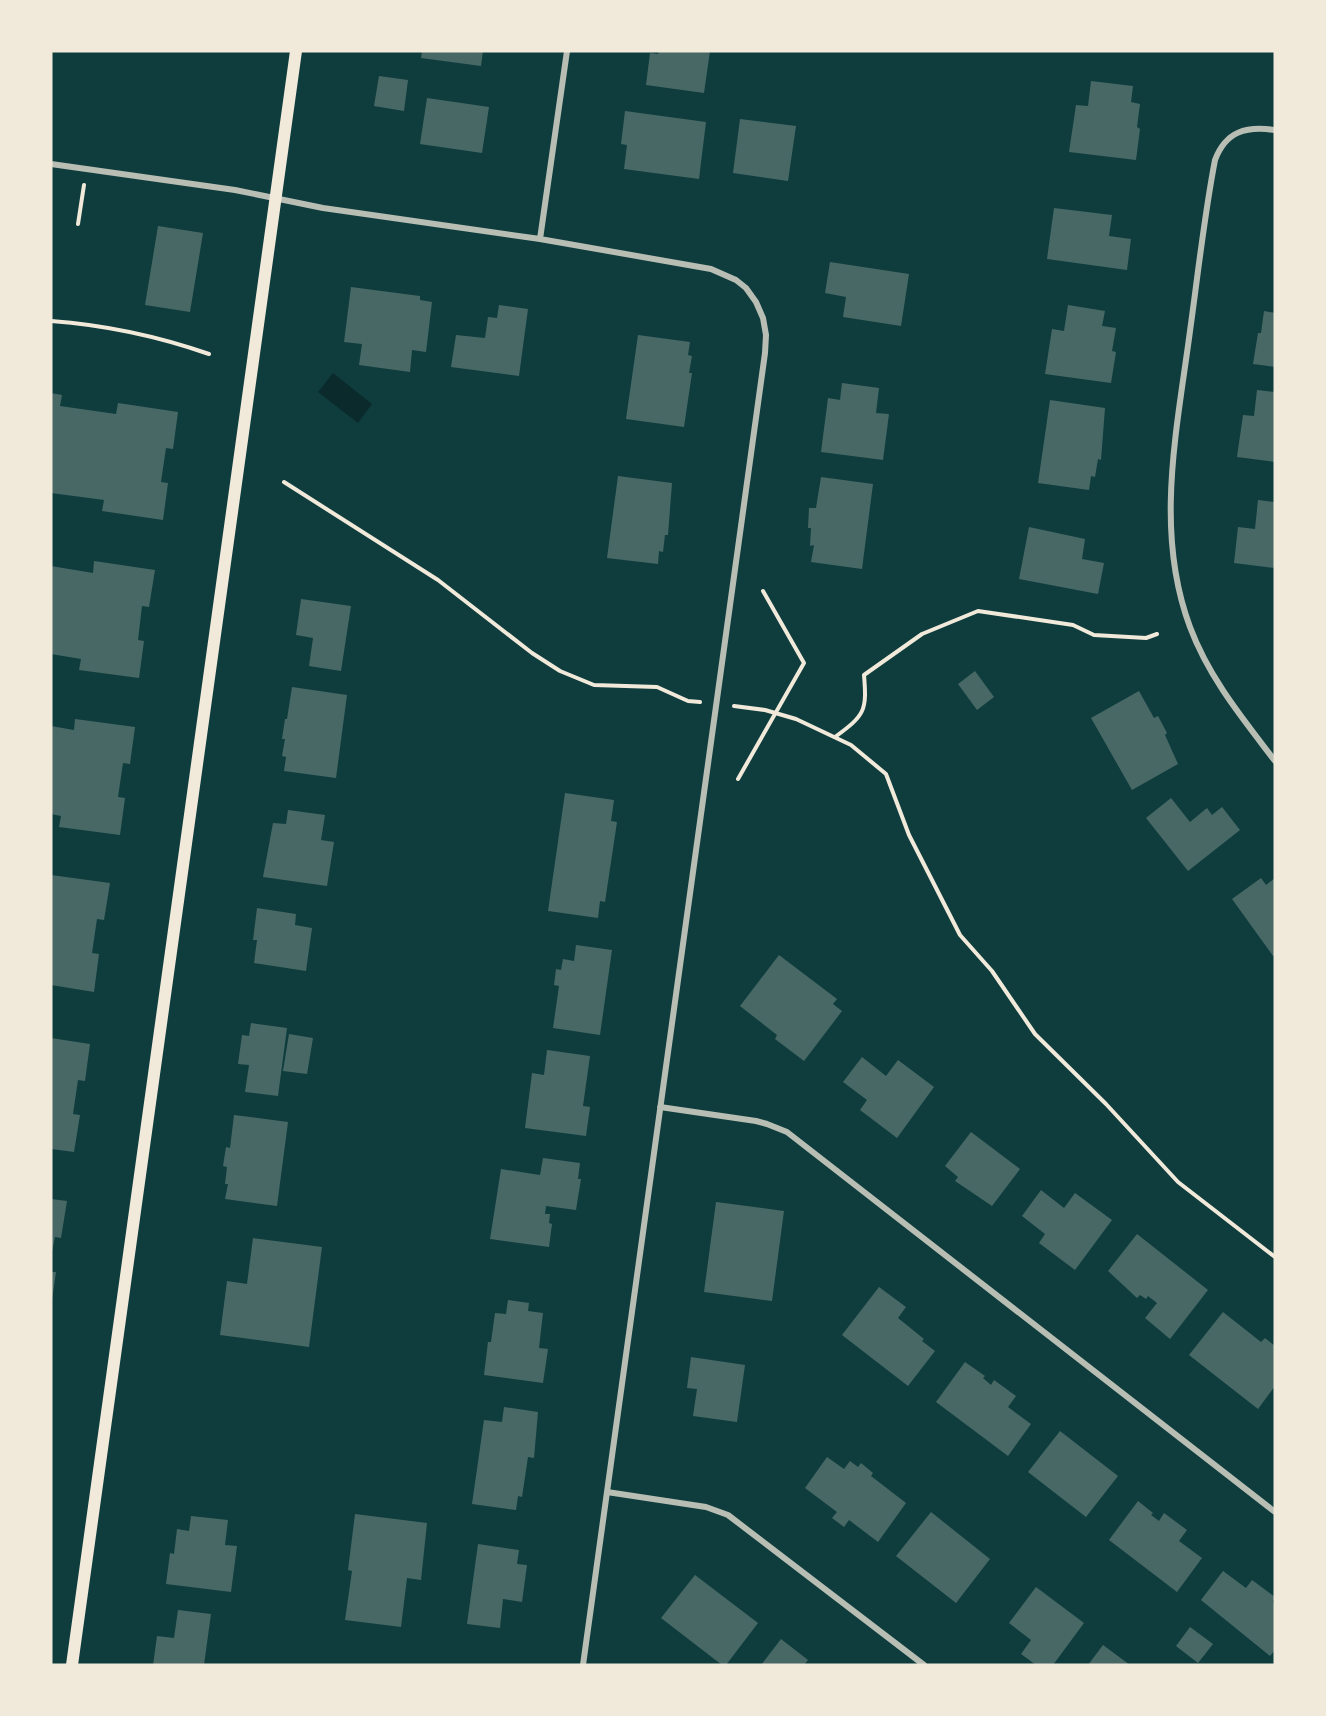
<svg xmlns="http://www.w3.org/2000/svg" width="1326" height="1716" font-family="Poppins,sans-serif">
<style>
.water{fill:#0a2a2b}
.building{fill:#486865}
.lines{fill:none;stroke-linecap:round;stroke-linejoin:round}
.path{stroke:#f1e9da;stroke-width:4}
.minor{stroke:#b8beb3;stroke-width:6}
.secondary{stroke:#f1e9da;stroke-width:12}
</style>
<rect width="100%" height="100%" fill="#0f3d3e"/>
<path class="water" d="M333,373L372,404L358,423L318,392Z"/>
<path class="building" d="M422,51H483L481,66L421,58Z
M659,51H710L704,93L646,85L650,53L658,54Z
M379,76L408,80L404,111L374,106Z
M1091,81L1133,86L1131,102L1140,104L1137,127L1140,129L1136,160L1069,152L1076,105L1088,106Z
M427,98L489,107L482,153L420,144Z
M625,111L706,122L699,179L624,169L627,145L621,144Z
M740,119L796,126L788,181L733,173Z
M1054,208L1112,215L1109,236L1131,239L1127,270L1047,259Z
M158,226L203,233L190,312L145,305Z
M830,262L909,274L901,326L843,317L846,297L825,293Z
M351,287L420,296V300L432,302L426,352L412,350L410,372L359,365L362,344L344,342Z
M499,305L528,309L519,376L451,367L456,335L485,338L488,317L497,318Z
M1068,305L1105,311L1102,326L1116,328L1112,351L1116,352L1111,383L1045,374L1052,329L1064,331Z
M1264,311L1275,313V367L1253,364L1258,333H1261Z
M638,335L690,342L688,355L692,356L689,373H692L684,427L626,419Z
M842,383L879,388L876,413L889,414L883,460L821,452L828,398L840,400Z
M1257,390L1275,392V462L1237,457L1243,415L1254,416Z
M51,393L62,395L60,406L116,414L118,403L178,412L173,449L166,448L161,482L168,483L163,520L102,511L104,500L51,493Z
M1050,400L1105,408L1101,460L1098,459L1095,477L1091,476L1089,490L1038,483Z
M618,476L672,483L668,535H665L663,552L659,551L658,564L607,558Z
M821,477L873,484L862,569L811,562L814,545L810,546L811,528H808L809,508H816Z
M1258,500L1275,502V568L1234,563L1238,527L1255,529Z
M1029,527L1085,539L1082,559L1104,563L1098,594L1019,579Z
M94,561L155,570L149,607L142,606L138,640L144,641L139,678L79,670L81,659L51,654V566L93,573Z
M301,599L351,606L341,671L309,666L313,638L296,635Z
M975,671L994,697L977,710L958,684Z
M292,687L347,695L336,778L284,771L286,757L282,756L285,739H282L285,719H287Z
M1139,691L1154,718L1158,716L1167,733L1165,735L1178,764L1132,790L1091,718Z
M75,719L135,727L130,764L123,763L118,797L125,798L120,835L59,827L61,816L51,814V726L74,730Z
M565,793L614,800L611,821L617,822L605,902L600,901L598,918L548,911Z
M1171,798L1190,822L1207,808L1212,815L1222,807L1240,830L1188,871L1146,818Z
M288,810L325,815L321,840L334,842L327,886L263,877L273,823L286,824Z
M51,875L110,883L104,920L97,919L92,953L99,954L94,992L51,985Z
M1261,878L1266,885L1275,878V955L1273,956L1232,899Z
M257,908L296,914L295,925L312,928L306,971L254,963L257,940H253Z
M576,945L612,950L600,1035L553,1028L559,986L554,985L556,969L561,970L563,959L574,961Z
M779,955L837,999L833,1004L842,1011L804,1061L775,1039L777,1035L740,1006Z
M251,1023L287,1028L278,1096L245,1092L249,1065L238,1064L242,1035L249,1036Z
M289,1034L313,1038L307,1074L283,1071Z
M51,1038L90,1044L85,1081L78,1080L73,1114L80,1115L74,1152L51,1149Z
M547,1050L590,1056L583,1106L590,1107L586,1136L525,1128L532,1073L544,1075Z
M862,1057L886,1076L898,1060L934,1087L897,1138L860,1110L867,1100L843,1082Z
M234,1115L288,1122L277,1206L225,1199L228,1184H225L227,1167L223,1166L226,1147L230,1148Z
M971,1132L1020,1169L992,1206L955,1181L958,1177L945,1166Z
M543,1158L580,1163L578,1179H581L576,1210L546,1206L545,1214H550L549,1223L552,1224L549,1247L490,1239L501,1169L540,1175Z
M1041,1190L1064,1208L1075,1193L1112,1220L1075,1270L1039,1243L1045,1234L1022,1216Z
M51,1199L67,1201L61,1238L55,1237L52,1252Z
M716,1202L784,1211L772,1301L704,1292Z
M1137,1234L1208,1290L1170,1339L1145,1318L1157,1303L1148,1296L1146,1299L1140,1295L1137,1298L1108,1271Z
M253,1238L322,1247L309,1347L220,1335L227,1281L247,1284Z
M51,1272H56L52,1300H51Z
M879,1287L906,1307L898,1318L924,1339L922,1341L935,1351L908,1386L842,1335Z
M508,1300L529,1303L528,1311L543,1313L539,1348L548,1349L543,1383L484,1375L488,1342H491L495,1313L506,1314Z
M1223,1312L1261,1342L1265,1338L1275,1346V1386L1258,1409L1189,1355Z
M691,1357L745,1365L737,1422L693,1416L697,1389L687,1388Z
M965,1362L985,1376L983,1378L991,1385L994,1380L1016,1396L1008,1407L1031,1424L1008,1456L936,1402Z
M504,1407L538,1412L534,1458L528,1457L522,1497L518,1496L516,1510L472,1504L484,1420L502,1422Z
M1060,1431L1118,1476L1086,1517L1028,1472Z
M827,1457L844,1469L850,1461L858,1467L861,1463L873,1473L871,1476L906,1503L878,1542L849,1520L844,1527L832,1518L837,1512L805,1488Z
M1138,1501L1153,1513L1151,1515L1159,1521L1164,1513L1187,1530L1179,1541L1202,1558L1177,1592L1109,1540Z
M931,1512L990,1559L956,1603L896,1556Z
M355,1514L427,1523L421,1580L407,1578L401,1627L345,1620L352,1571L348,1570Z
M191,1516L228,1520L225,1545L237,1546L231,1592L166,1584L170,1553L174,1554L177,1529L189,1531Z
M478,1544L519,1550L517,1564L527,1565L522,1602L503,1599L500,1628L467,1624Z
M1223,1571L1246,1588L1252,1580L1275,1597L1273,1602L1275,1604V1650L1270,1656L1201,1600Z
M695,1575L758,1623L726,1665H722L661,1618Z
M1036,1587L1084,1623L1053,1665H1036L1021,1654L1031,1640L1009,1623Z
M178,1610L211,1614L204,1665H153L157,1636L174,1638Z
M1190,1627L1213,1644L1198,1663L1176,1646Z
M781,1639L808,1660L804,1665H761Z
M1103,1645L1130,1665H1088Z"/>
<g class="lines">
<path class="path" d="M78,224L84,185
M51,321C106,325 157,336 209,354
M284,482L438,580L532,653L560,671L594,685L657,687L688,701L700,702
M734,706L765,710L796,719L851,745L886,774L909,835L960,935L992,971L1035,1034L1106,1104L1178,1182L1275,1257
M835,737C865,715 867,711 864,675L922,634L978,611L1073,625L1094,635L1146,638L1157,634
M738,779L804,663L763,591"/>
<path class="minor" d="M1275,130C1246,126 1226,131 1215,160C1204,217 1198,274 1190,331C1177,430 1154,531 1190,627C1209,678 1243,719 1275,761
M51,164L235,190L323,208L540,239L711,269L736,280L746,288L756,302L763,318L766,335L765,353L583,1665
M540,239L567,51
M660,1107L756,1121L767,1124L787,1132L1275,1512
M607,1492L706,1507L728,1515L924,1665"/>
<path class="secondary" d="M72,1665L296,51"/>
</g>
<rect width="1326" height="1716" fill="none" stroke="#f1e9da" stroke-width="105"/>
</svg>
